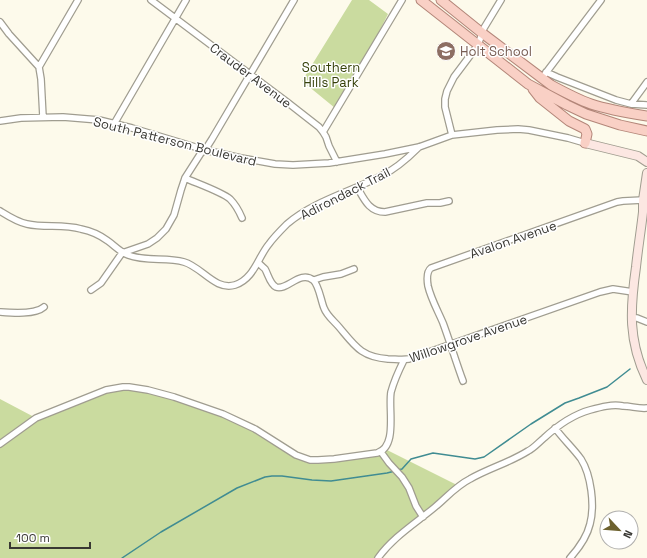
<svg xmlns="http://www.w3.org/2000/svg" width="647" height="558" font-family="'Space Grotesk',sans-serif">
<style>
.green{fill:#cadb9f}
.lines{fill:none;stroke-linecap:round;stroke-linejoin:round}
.stream{stroke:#408c92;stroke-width:1.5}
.minor-casing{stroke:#a09d90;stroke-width:8}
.secondary-casing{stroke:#a09d90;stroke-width:10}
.primary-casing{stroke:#b38679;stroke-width:11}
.minor{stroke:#fff;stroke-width:5.5}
.secondary{stroke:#fce7e2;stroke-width:8}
.primary{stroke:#f9d0c5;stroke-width:9}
.labels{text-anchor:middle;stroke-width:3;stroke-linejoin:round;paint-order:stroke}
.education-label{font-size:13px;fill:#785e54;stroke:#fff;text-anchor:start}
.park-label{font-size:13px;fill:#36410a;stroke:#fff}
.street-label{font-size:13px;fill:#393833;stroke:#fff}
</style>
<rect width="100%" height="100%" fill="#fdfaeb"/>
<path class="green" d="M352,0H369L388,14L378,34L335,108L302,81Z
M129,387L223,413L310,460L385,449L459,486L403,533L378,558H0V399L36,418L93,395Z"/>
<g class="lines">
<path class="stream" d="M398,470L402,469L411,459L433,453L475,459L484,457L531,424L565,403L579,398L607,387L630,369
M122,558L161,532L237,488L265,477L272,476H282L312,480L331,481L387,473L395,471"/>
<g class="minor-casing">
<path id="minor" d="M151,0L287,102L319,127L323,132L326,137L329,146L337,162
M0,22L9,34L39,67L41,79L43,117
M39,67L78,0
M546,72L557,77L616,100L631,104L647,105
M545,74L601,0
M631,104L647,82
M0,121L21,118L63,117L99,120L132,128L205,150L241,158L275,164L293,165L329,163L385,154L419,147L452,135L497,130L518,129L529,130L568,138L585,143
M114,124L186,0
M323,132L402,0
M452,135L445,107V99L447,91L454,77L478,45L484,28L501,0
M185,178C196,183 222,192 230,199C235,204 239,211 242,218
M357,187C364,199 369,212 385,212L427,203H440L449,201
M0,211C8,216 17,222 27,224C44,228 63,224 81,229C91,231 100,235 108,241C115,246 120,252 128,255C146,262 166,257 184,262C202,267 215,291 235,285C254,279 258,257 269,244C274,237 281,230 287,224C314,201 350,192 381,176C396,169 408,158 419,147
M258,262C260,265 263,267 265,269C268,274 270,284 276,287C287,291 300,270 313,280C319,285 321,301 324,308C327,316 334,321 339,327C355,346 361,357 388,359C395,359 402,360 409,359L600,292L613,289L633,292
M314,280L323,277L341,274L354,269
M91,290L101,283L122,253L148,244L157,238L166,229L174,215L181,190L185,178L201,153L205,150L212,139L294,0
M0,312C12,313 35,315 44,307
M631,318H637L647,322
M463,381C456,362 450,342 443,323C438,311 431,299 428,286C427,280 426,272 431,268L617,202L623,201L643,200
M555,428C563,439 573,448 581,459C591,475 595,505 590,524C587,537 579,548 570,558
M0,444L36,418L106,390L123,387H129L148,390L174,397L223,414L255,429L296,455L310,460H318L334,459L377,453C398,447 388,409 391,392C394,381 399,370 404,360
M381,452L389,463L402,477L409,488L416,506L423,517
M378,558C393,537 416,523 435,507C446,498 456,486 470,479C489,468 509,463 528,451C534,448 538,443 544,438C557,426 572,415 590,410C601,407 612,404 623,406C631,406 639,409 647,408"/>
</g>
<g class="secondary-casing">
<path id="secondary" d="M585,143L638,156L647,162
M647,173L643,200V212C641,230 638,248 636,267C630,309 628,341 647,380"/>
</g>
<g class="primary-casing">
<path id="primary" d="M421,0L528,84L567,105L586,114L620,125L647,131
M441,0L482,33L551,85C564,92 577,99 591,104C609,110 628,113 647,116
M533,89L540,98L569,121L585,129L587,134L585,143"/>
</g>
<use href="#minor" class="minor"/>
<use href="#secondary" class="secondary"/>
<use href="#primary" class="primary"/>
</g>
<defs>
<g id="school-disc" transform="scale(1)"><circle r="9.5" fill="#8d6e63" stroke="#fff"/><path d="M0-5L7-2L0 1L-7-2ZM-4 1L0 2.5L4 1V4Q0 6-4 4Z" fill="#fff"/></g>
</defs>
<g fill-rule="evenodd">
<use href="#school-disc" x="446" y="51"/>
</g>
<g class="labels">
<g class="education-label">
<text x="460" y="56">Holt School</text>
</g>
<g class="park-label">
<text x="331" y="72">Southern<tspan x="331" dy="15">Hills Park</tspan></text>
</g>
<g class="street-label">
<text transform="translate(251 75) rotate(37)" y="5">Crauder Avenue</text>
<text transform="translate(175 141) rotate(14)" y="5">South Patterson Boulevard</text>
<text transform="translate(345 193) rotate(-27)" y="5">Adirondack Trail</text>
<text transform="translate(513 239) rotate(-19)" y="5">Avalon Avenue</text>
<text transform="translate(468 338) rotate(-19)" y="5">Willowgrove Avenue</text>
</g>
</g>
<g transform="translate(619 530) rotate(116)"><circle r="19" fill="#ffffff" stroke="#b0afad"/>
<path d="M0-3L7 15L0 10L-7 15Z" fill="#6d612e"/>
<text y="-6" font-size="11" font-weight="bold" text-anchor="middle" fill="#393833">N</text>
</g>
<path d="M10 542v6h80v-6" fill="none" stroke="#393833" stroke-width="2"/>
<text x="16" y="542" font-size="12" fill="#393833" stroke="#ffffff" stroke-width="3" paint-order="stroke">100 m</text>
</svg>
